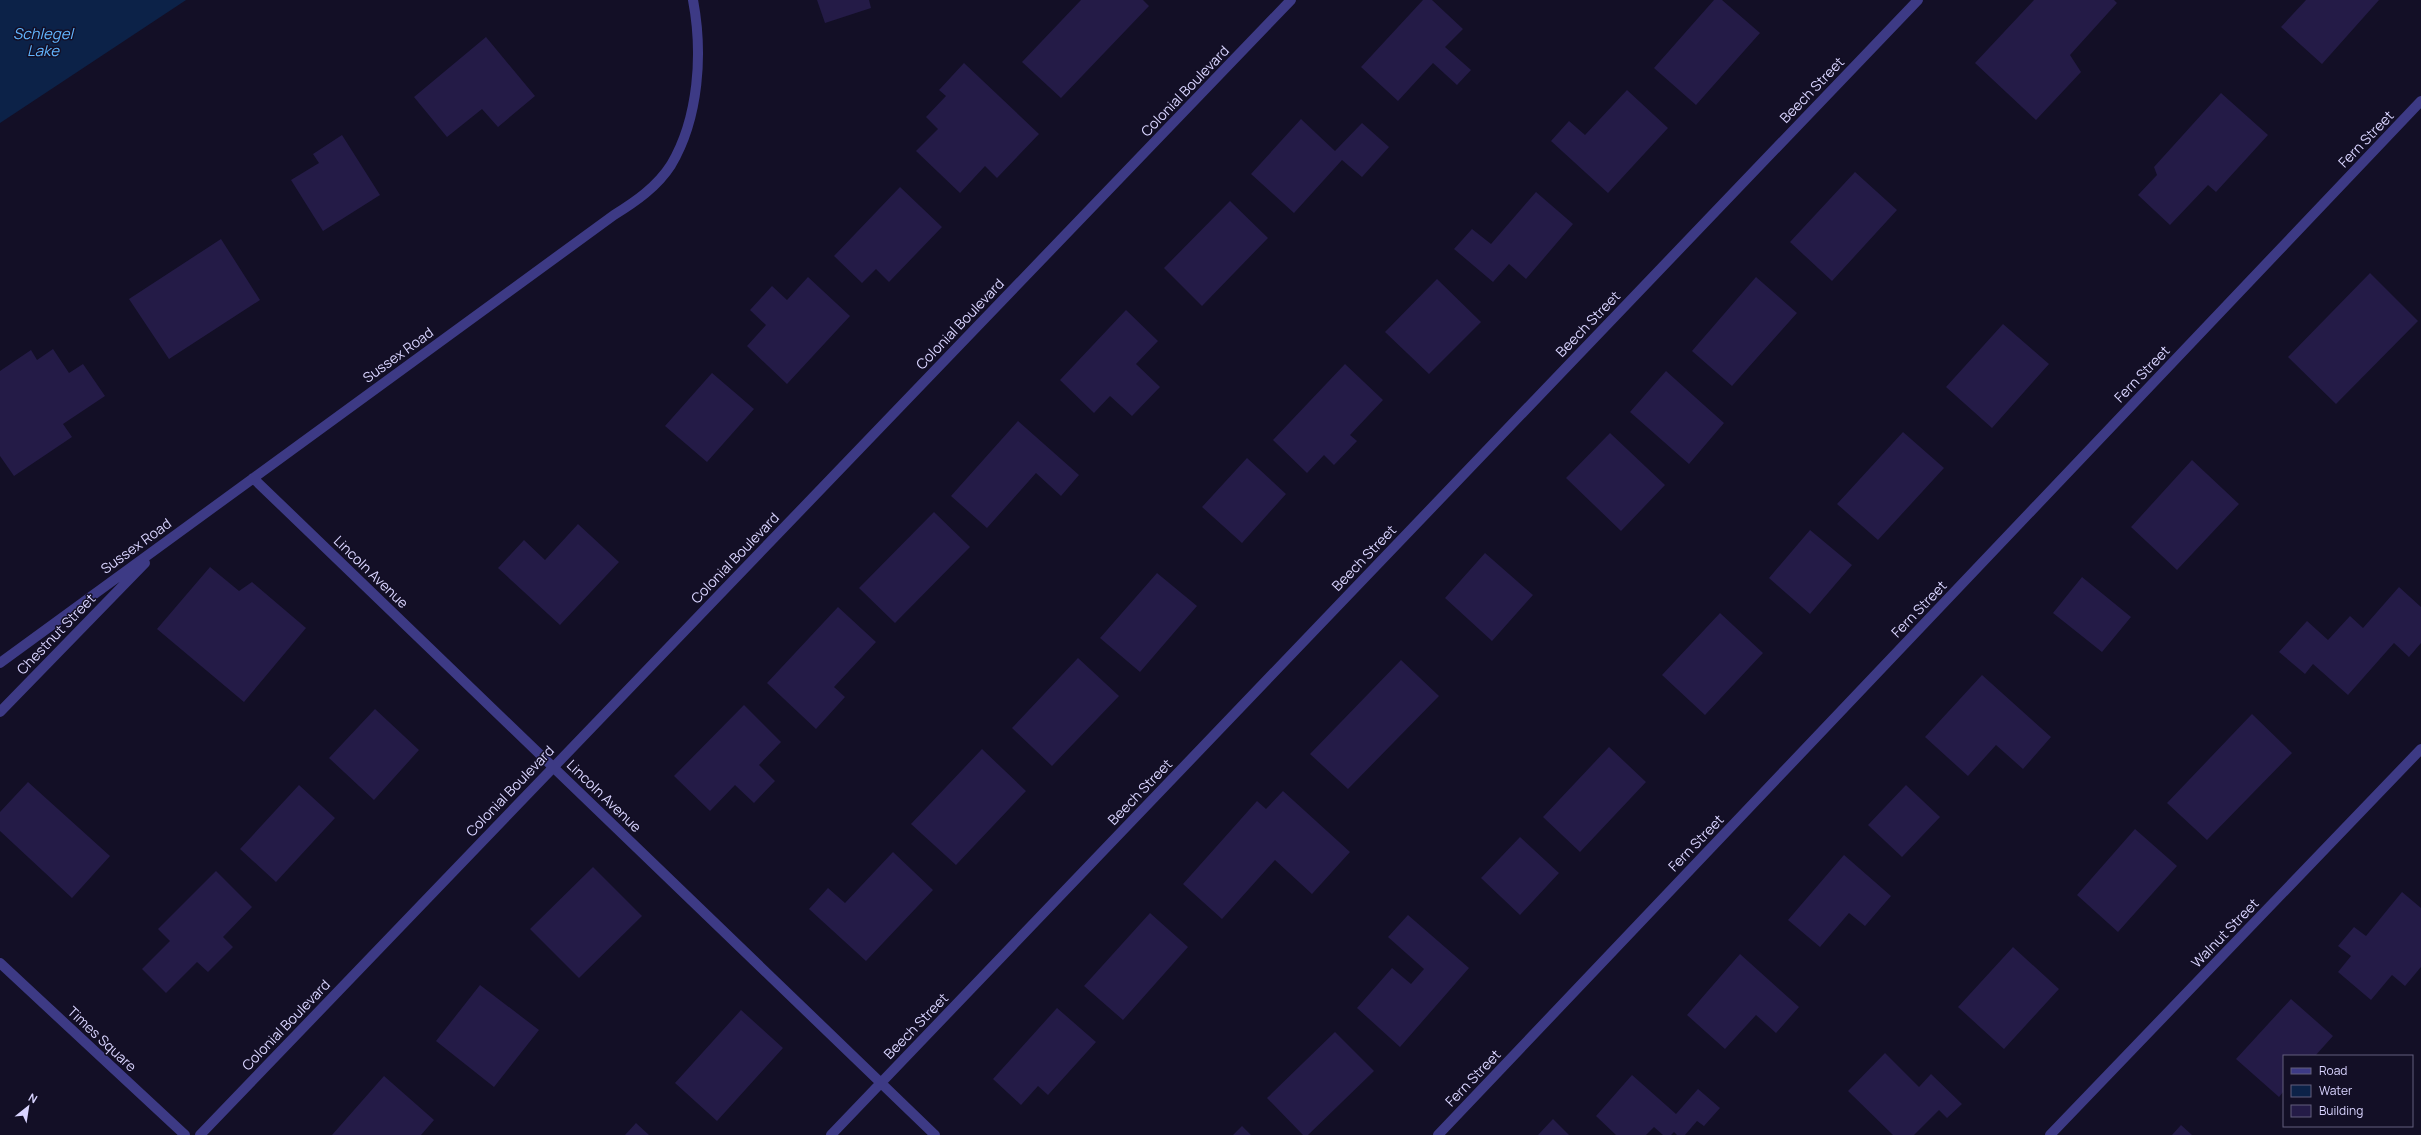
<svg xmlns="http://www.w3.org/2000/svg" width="2421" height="1135" font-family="Manrope,sans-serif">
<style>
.water{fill:#0c2248}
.building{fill:#241b47}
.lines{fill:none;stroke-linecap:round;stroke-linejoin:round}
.minor{stroke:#3d3a85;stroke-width:10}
.labels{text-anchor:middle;stroke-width:3;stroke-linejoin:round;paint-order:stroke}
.street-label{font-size:14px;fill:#d9d4ff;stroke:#130f26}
.water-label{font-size:15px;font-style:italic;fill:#62b6ff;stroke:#130f26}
</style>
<rect width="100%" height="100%" fill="#130f26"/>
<path class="water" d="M0,0H186L0,123Z"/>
<path class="building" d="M817,0H869L871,8L825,23Z
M1081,0H1143L1149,6L1061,98L1022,62Z
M1423,0H1432L1463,29L1445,47L1471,70L1457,85L1433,63L1398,101L1361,67Z
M1714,0H1722L1760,33L1696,105L1654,68Z
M2034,0H2114L2117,3L2070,55L2081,72L2036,120L1975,63Z
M2306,0H2379L2322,64L2281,27Z
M486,37L535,96L498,127L482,109L447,137L414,97Z
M964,63L1039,134L997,178L985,166L960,193L916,151L938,129L926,117L946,96L939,90Z
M1627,90L1668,128L1608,193L1551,141L1569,121L1585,135Z
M2221,93L2268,135L2216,192L2208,185L2170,225L2138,195L2157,175L2154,167Z
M1301,119L1335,151L1362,123L1389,147L1362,177L1342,160L1294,213L1251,174Z
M342,135L380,195L323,231L291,180L319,163L313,154Z
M1855,172L1897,210L1832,281L1790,242Z
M900,187L942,227L889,282L876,269L862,283L834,256Z
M1536,192L1573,224L1526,279L1509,264L1493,282L1454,249L1472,229L1491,244Z
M1230,201L1268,238L1202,306L1164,268Z
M221,239L260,300L169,359L129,299Z
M2370,273L2418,321L2336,404L2288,357Z
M808,277L850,316L787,384L747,346L766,325L750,310L772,286L787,300Z
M1756,277L1797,313L1732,386L1692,351Z
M1437,279L1481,322L1429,374L1385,332Z
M1126,310L1158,341L1136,364L1160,387L1132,416L1110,396L1094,413L1060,380Z
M2003,324L2049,364L1992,428L1946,387Z
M53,349L69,373L83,364L105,396L63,424L72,437L14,476L0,456V371L31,350L37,360Z
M1345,364L1383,400L1350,435L1357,441L1334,465L1324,455L1307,473L1273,440Z
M1666,371L1724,423L1689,464L1630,412Z
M712,373L754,409L707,462L665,426Z
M1018,421L1079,475L1061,496L1036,473L987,528L951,496Z
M1903,432L1944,468L1878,540L1837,504Z
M1610,433L1665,485L1621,531L1566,478Z
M1247,458L1286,494L1242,543L1202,507Z
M2192,460L2239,504L2177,570L2131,527Z
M934,512L970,547L895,623L859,588Z
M578,524L619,562L560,625L498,568L524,540L545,560Z
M1810,530L1852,565L1810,614L1769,578Z
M1485,553L1533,595L1492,641L1445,598Z
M210,567L239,591L252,582L306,628L244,702L157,629Z
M1157,573L1197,606L1140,672L1100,638Z
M2082,577L2131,617L2102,652L2053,613Z
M2399,587L2421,607V643L2409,657L2394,643L2348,695L2313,664L2305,674L2279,652L2307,621L2328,640L2350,616L2363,628Z
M838,607L876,642L834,687L845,697L816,729L767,683Z
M1720,613L1763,653L1705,715L1662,675Z
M1078,658L1119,696L1052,766L1012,728Z
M1401,660L1439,696L1348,789L1310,754Z
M1982,675L2051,737L2023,769L1996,745L1968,776L1925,737Z
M744,705L781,742L759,765L775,781L754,803L735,785L710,811L674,776Z
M375,709L419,750L374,800L329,758Z
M2252,714L2292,753L2207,840L2167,803Z
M1609,747L1646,782L1580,852L1543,817Z
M982,749L1026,791L956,865L911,824Z
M28,782L110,856L72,898L0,831V812Z
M299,785L335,818L276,882L240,849Z
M1906,785L1940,817L1902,857L1868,825Z
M1283,791L1350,852L1312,894L1275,860L1222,919L1183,884L1257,801L1266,809Z
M2135,829L2177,866L2118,932L2077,895Z
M1520,837L1559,873L1520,915L1481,878Z
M893,852L933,890L866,961L809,909L828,888L845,903Z
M1844,855L1891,896L1865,926L1849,913L1820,947L1788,920Z
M593,867L642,916L579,978L530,929Z
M216,871L252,907L223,937L233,947L208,972L197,962L166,993L142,969L170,941L158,929Z
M2402,892L2421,908V967L2405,986L2392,975L2371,1000L2338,972L2351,956L2338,946L2354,927L2366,936Z
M1150,913L1188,947L1123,1020L1084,986Z
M1408,915L1469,968L1400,1047L1357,1008L1392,968L1411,984L1424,969L1388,937Z
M2013,947L2059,989L2004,1049L1958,1007Z
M1740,954L1799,1007L1776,1033L1756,1015L1725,1049L1687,1015Z
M480,985L539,1030L494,1087L436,1041Z
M2291,999L2333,1036L2315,1056H2284V1091L2279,1097L2236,1059Z
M1057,1008L1096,1042L1048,1095L1038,1086L1021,1105L993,1079Z
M741,1010L783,1048L717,1121L675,1083Z
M1335,1032L1374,1071L1308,1135H1303L1267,1098Z
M1885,1053L1919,1087L1931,1074L1962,1104L1947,1118L1939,1110L1914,1135H1893L1848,1091Z
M1632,1075L1676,1114L1698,1089L1720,1108L1704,1126L1697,1121L1685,1135H1677L1674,1132L1671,1135H1663L1654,1127L1646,1135H1616L1596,1116Z
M384,1076L434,1120L421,1135H332Z
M1553,1119L1569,1135H1538Z
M636,1123L649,1135H625Z
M2181,1125L2192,1135H2172Z
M1242,1126L1251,1135H1233Z"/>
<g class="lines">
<path class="minor" d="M253,478L935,1135
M0,663L614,215C635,202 657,187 671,165C699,118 703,53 693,0
M0,712L145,563
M0,963L185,1135
M200,1135L1291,0
M831,1135L1918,0
M1438,1135L2421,101
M2050,1135L2421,749"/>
</g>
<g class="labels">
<g class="street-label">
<text transform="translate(1812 90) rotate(-46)" y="5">Beech Street</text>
<text transform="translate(1185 91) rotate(-46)" y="5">Colonial Boulevard</text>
<text transform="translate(2366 139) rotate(-46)" y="5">Fern Street</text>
<text transform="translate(960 324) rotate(-46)" y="5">Colonial Boulevard</text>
<text transform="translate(1588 324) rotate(-46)" y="5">Beech Street</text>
<text transform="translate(398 355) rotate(-36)" y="5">Sussex Road</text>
<text transform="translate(2142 374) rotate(-46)" y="5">Fern Street</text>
<text transform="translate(136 546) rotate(-36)" y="5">Sussex Road</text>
<text transform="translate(735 558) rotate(-46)" y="5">Colonial Boulevard</text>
<text transform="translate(1364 558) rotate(-46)" y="5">Beech Street</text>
<text transform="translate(371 572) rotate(44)" y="5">Lincoln Avenue</text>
<text transform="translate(1919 609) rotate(-46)" y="5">Fern Street</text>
<text transform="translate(56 634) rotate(-46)" y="5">Chestnut Street</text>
<text transform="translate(510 791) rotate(-46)" y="5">Colonial Boulevard</text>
<text transform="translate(1140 792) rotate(-46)" y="5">Beech Street</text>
<text transform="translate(604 796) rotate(44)" y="5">Lincoln Avenue</text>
<text transform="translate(1696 843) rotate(-46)" y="5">Fern Street</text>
<text transform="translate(2225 933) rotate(-46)" y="5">Walnut Street</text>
<text transform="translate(286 1025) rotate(-46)" y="5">Colonial Boulevard</text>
<text transform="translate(916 1026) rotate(-46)" y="5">Beech Street</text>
<text transform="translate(102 1039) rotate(43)" y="5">Times Square</text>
<text transform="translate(1473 1078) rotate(-46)" y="5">Fern Street</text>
</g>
<g class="water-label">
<text x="43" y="39">Schlegel<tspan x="43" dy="17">Lake</tspan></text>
</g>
</g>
<rect x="2283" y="1055" width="130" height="72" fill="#130f26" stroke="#625e7d"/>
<rect x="2291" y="1068" width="20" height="6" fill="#3d3a85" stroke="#625e7d"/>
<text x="2319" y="1075" font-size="12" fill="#d9d4ff">Road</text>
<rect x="2291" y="1085" width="20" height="12" fill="#0c2248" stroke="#625e7d"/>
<text x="2319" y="1095" font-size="12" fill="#d9d4ff">Water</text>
<rect x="2291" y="1105" width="20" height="12" fill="#241b47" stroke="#625e7d"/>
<text x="2319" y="1115" font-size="12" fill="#d9d4ff">Building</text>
<g transform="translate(28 1107) rotate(30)" stroke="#130f26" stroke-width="3" paint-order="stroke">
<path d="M0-3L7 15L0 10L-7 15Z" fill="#d9d4ff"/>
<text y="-6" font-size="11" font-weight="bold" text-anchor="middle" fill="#d9d4ff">N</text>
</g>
</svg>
